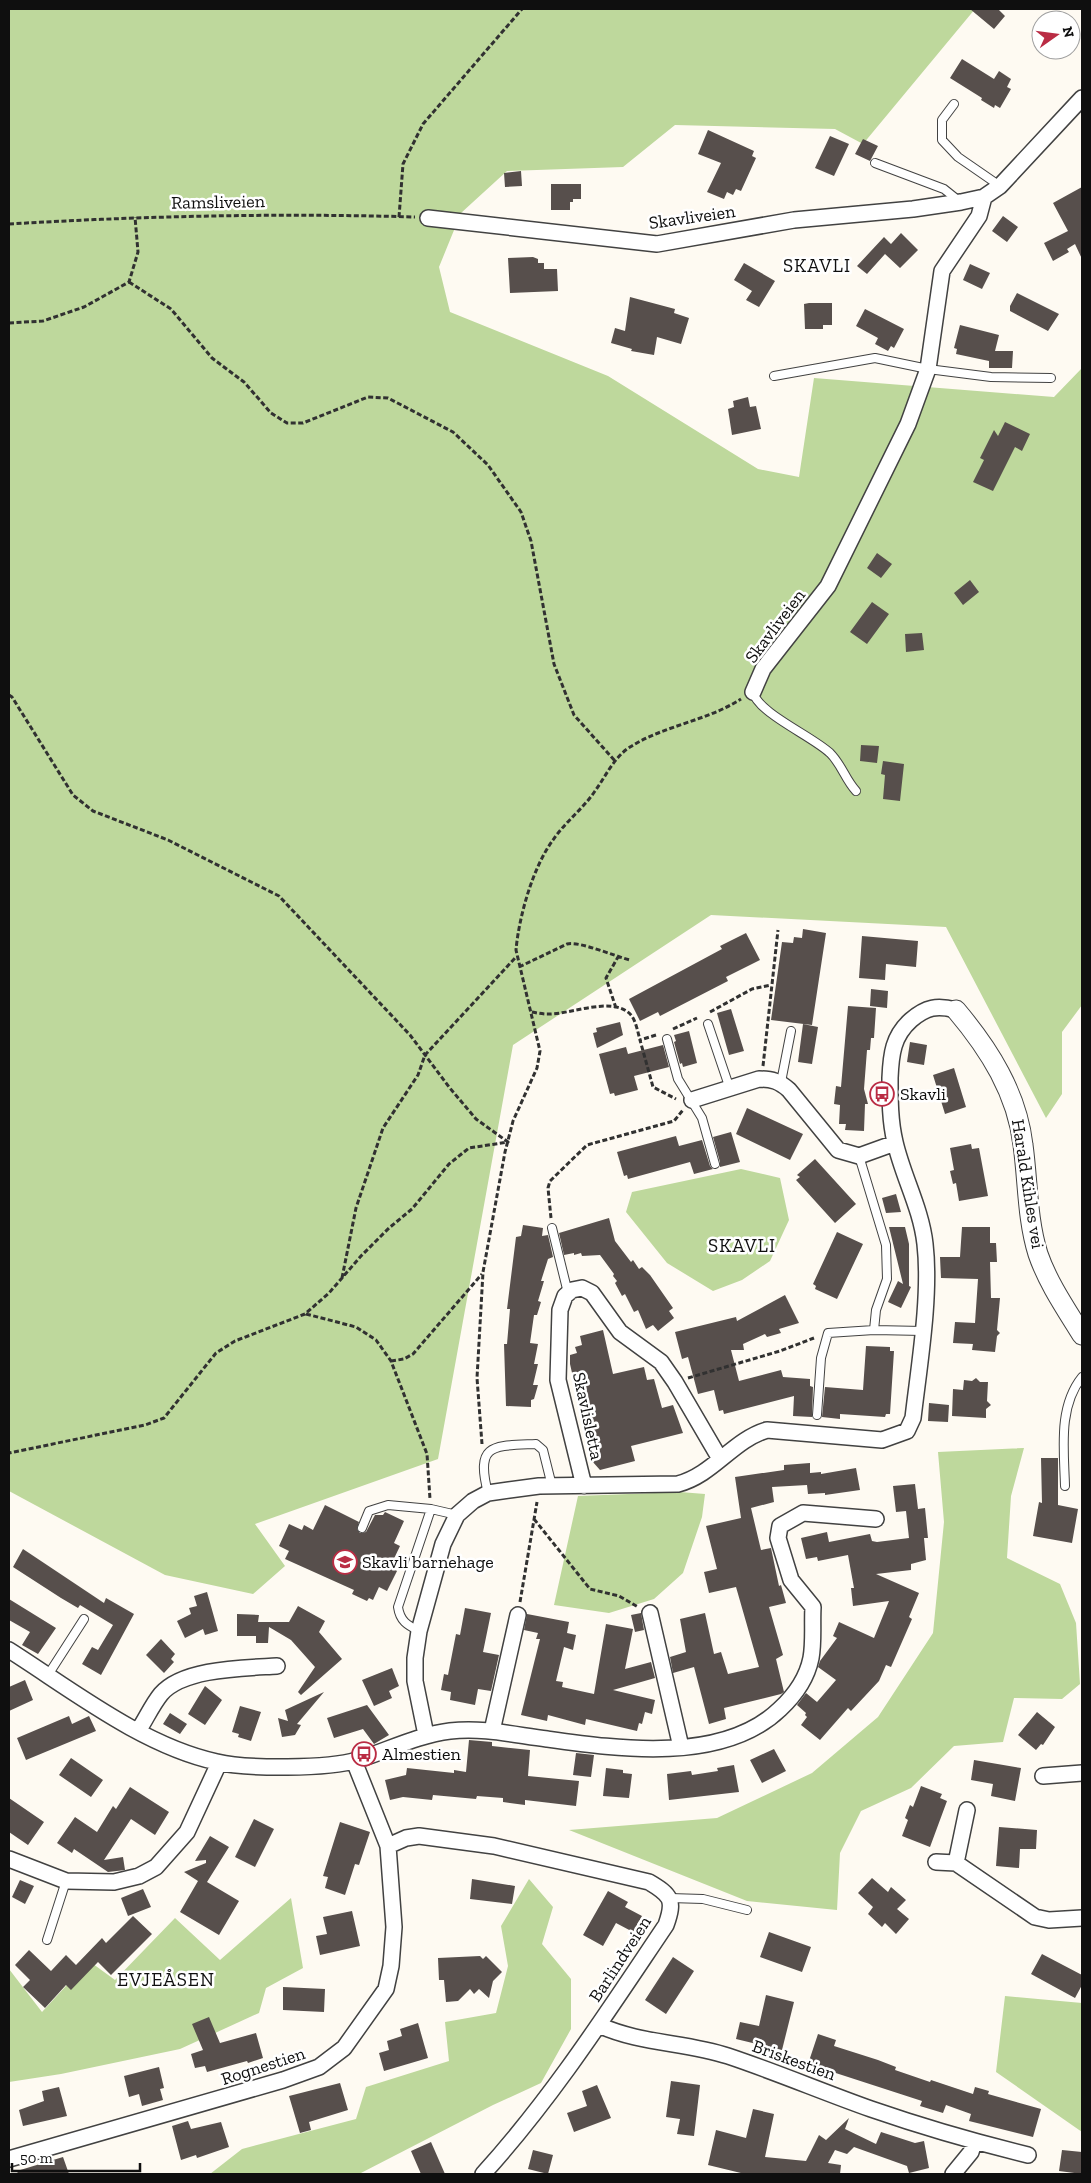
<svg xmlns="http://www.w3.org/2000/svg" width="1091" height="2183" font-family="'Zilla Slab',serif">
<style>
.forest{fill:#bed89c}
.building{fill:#574f4c}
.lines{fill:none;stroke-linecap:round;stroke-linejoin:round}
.service-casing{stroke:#424242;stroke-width:10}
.minor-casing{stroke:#424242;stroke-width:18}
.tertiary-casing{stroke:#424242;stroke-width:21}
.path{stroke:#313131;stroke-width:3;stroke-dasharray:5 2.5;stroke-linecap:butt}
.service{stroke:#fff;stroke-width:8}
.minor{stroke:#fff;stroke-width:15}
.tertiary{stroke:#fff;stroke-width:19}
.labels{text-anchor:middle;stroke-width:5;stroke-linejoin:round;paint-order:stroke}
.street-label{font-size:18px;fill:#0f0f0f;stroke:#fff}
.poi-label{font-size:18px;fill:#0f0f0f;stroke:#fff;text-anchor:start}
.neighbourhood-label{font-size:19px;letter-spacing:1px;fill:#0f0f0f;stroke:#fff}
</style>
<rect width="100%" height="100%" fill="#fefaf2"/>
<path class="forest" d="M9,9H975L863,144L835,129L675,125L623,167L507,171L461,213L439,267L450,312L608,376L758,469L799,477L814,378L1054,397L1082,368V1005L1062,1032V1094L1046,1118L946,927L711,915L513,1045L438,1459L255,1524L285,1566L253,1594L165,1575L9,1491Z
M741,1169L780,1178L789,1220L770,1261L742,1280L713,1291L667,1263L626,1212L632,1192Z
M1024,1448L1011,1496L1007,1558L1060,1584L1076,1623L1080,1684L1062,1699L1014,1698L1003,1742L954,1746L911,1788L861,1811L840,1853L837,1910L747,1901L569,1830L717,1818L812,1773L878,1717L933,1633L944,1522L938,1452Z
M680,1492L705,1494L702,1517L683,1573L654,1599L609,1613L554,1605L578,1496Z
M529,1879L553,1907L542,1944L571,1979V2029L541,2083L493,2105L359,2174H210L242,2149L356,2119L366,2087L449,2061L445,2022L496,2013L508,1966L501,1926Z
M291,1898L303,1968L266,1988L259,2013L180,2049L61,2074L9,2082V1969L42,2012L89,1961L115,1980L175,1918L220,1960Z
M1005,1996L1082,2003V2132L996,2072Z"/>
<path class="building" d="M970,9H998L1005,16L994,29Z
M962,59L994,79L999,71L1011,79L1007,87L1011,89L1000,108L995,105L994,108L981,100L982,98L950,78Z
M708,130L754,151L752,156L756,158L741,191L736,189L733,195L727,192L724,199L707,192L721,163L698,154Z
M830,136L849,144L834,176L815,168Z
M863,139L878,146L870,161L855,154Z
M521,171L522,186L505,187L504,173Z
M551,184H581V199H573V202H570V210H551Z
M1082,187V259L1075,244L1067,249L1069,252L1053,261L1044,243L1068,231L1053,203Z
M1003,216L1018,227L1007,242L992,231Z
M901,233L918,250L900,268L885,254L867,274L857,266L884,237L891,244Z
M533,257L538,259V263H544V269H557L558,291L510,293L508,258Z
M744,263L775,281L759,307L746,300L752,291L734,280Z
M970,264L990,273L982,289L963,280Z
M1017,293L1059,314L1048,331L1010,311V306Z
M630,297L675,309L674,313L689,318L681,344L657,337L654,355L631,351L632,349L611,343L615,328L625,331Z
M809,303H832V325H823V329H805L804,304Z
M865,309L904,329L894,348L891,346L888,351L875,344L878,338L856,326Z
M960,325L999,335L995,351H1013L1012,368H989V361L956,354L957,349L954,348Z
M748,397L750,407L756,406L761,429L732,435L728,409L734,407L733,401Z
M1005,422L1030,434L1022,451L1015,447L993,491L973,482L984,460L980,458L994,430L998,436Z
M877,553L892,564L881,578L867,568Z
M970,580L979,592L963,605L954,593Z
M872,602L889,614L867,644L850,632Z
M922,633L924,650L906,652L905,634Z
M861,745L879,746L877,763L860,761Z
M883,761L904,764L900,801L883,799L885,775L881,774Z
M803,929L826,933L812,1025L771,1020L782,942L793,943L794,937L802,938Z
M746,933L760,960L726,977L728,981L660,1016L658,1012L640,1021L629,999L722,949L720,946Z
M862,936L918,941L916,967L886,964L885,980L859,978Z
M871,989L888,991L887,1008L870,1006Z
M848,1006L876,1008L874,1038H871L870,1050H867L864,1089L868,1104H865L864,1131L845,1130L846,1124H839L840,1105L834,1104L836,1086L841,1087Z
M731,1009L744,1051L729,1055L717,1013Z
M620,1022L623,1035L597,1048L593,1033L597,1032L596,1028Z
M803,1024L818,1027L812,1064L798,1062Z
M689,1031L697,1063L683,1067L682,1063L680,1064L674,1042L676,1041L674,1035Z
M910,1042L927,1045L924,1065L907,1062Z
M663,1045L669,1067L634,1076L638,1090L615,1096L614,1093L610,1094L599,1054L626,1047L628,1054Z
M954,1068L966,1107L945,1114L933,1075Z
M747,1108L803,1134L790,1160L736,1134Z
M731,1132L740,1162L720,1167V1162L713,1137Z
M676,1136L679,1146L702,1140L710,1166L713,1169L694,1174L690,1162L628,1179L627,1175L624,1176L617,1152Z
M971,1144L972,1149L979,1148L988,1196L959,1201L956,1183L953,1184L950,1171L954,1170L950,1148Z
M815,1159L856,1204L835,1223L796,1180L800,1177L797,1175Z
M896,1194L901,1212L886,1213L882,1198Z
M609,1218L615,1241L631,1262L633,1260L639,1269L642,1267L650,1275L673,1308L669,1311L674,1318L658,1331L653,1325L646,1329L638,1310L634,1312L625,1294L622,1296L615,1283L617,1281L613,1276L614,1274L600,1255L582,1256L581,1253L574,1255V1253L564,1255L559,1233Z
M523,1225L543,1228L542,1236L548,1235L553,1257L548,1259L541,1281H544L538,1301L541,1302L537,1315H534L530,1343L538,1344L534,1364H538L533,1385H538L534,1399L531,1400V1407L506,1406L504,1344H507L510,1309H507L516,1237L521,1236Z
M889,1227H905L909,1244V1286L911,1287L901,1308L888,1302L898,1281L903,1284Z
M962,1227H990V1243H996L997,1262H990L991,1298H1000L997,1330L1000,1333L997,1336L995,1352L972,1350L973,1344L953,1343L955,1322L975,1323L978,1279L941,1278L940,1257H960Z
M837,1232L863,1244L837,1299L815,1289L816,1286L813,1284Z
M785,1295L799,1323L779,1329L781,1333L767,1337L765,1334L743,1344L744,1350H731L739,1381L781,1370L783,1377L810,1379V1386L813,1387L812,1417L793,1416L794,1396L724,1414L723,1410L719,1411L714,1390L698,1394L688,1357L682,1359L675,1332L736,1317L737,1321Z
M603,1330L613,1374L644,1367L647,1380L654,1379L662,1408L673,1405L683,1433L631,1446L635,1461L600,1470L592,1461L570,1364V1355L577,1353L575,1347L582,1345L580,1336Z
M866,1346L890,1347V1351H894L890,1414H886L885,1417L840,1414V1419L822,1417L825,1387L863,1390Z
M976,1378L980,1382H988L987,1401L991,1405L986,1409V1418L952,1416L953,1389L963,1390L964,1380L972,1381Z
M929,1403L949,1405L948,1422L928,1421Z
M1041,1458H1058V1505L1078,1509L1072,1543L1033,1536L1039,1502L1042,1503Z
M810,1463V1473L821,1472V1474L856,1468L860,1490L825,1495V1493L808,1494L807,1485L772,1487L774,1502L751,1508L761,1550L771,1548L779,1586L781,1585L786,1603L769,1607L783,1655L776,1659L784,1692L781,1694L724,1708L726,1719L709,1724L694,1667L673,1673L670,1657L686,1652L680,1619L705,1613L714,1654L721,1652L728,1674L759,1667L736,1587L709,1593L704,1572L717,1569L706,1526L741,1518L735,1477L784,1470V1465Z
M915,1484L918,1509L925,1508L928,1538H924L926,1560L911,1564V1570L876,1574L919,1593L909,1617L912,1619L891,1667L886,1665L879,1681L851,1711L848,1708L820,1740L801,1725L807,1717L805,1715L806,1713L797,1705L806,1693L817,1702L836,1680L818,1667L820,1661L837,1638L833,1636L839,1622L874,1638L889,1601L853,1606L851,1588H854L848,1555L818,1561L817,1557L806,1559L801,1538L827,1532L829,1542L870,1534L872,1541L877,1542L909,1538L906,1511L896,1512L893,1486Z
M325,1505L359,1522L357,1529L360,1533L366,1532L375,1515H383L385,1512L404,1521L394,1543L400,1546L390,1567L397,1571L387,1591L379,1587L373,1600L369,1598L367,1601L352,1594L354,1590L285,1559L289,1551L279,1546L289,1524L302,1530L304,1525L313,1530Z
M23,1549L104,1603L106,1598L134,1614L101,1675L82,1664L92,1647L98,1650L113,1625L80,1605L78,1608L61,1598L13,1567Z
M207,1592L218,1631L205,1635L203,1629L185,1638L177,1621L191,1614L189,1608L197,1606L194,1596Z
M9,1599L56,1628L38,1654L22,1645L30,1632L9,1620Z
M298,1606L325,1621L319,1632L342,1659L301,1695L298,1692L315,1667L291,1640L269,1627L268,1643H256V1636H237V1614L259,1615L258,1622H289Z
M465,1608L491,1613L483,1652L499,1655L491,1691L478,1689L475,1705L450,1700L451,1692L441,1690L444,1674L448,1675L456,1634L460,1635Z
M641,1613L644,1630L635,1632L631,1615Z
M527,1614L569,1622L567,1633L576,1635L573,1650L564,1647L556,1681L563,1682L562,1687L594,1694L606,1624L633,1629L625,1669L651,1662L655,1678L613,1690L655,1700L652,1714L645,1712L642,1724L639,1723L637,1731L586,1719L585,1725L548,1715L547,1721L521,1715L540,1639H536L538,1633L524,1630Z
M161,1639L175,1654L171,1659L174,1662L164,1673L146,1655Z
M392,1668L399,1686L389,1691L392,1698L374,1706L362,1680Z
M25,1680L33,1700L9,1711V1687Z
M205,1686L222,1700L205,1725L188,1714Z
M324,1692L297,1724L301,1725L295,1735L282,1737L278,1718L288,1721L285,1710Z
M367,1705L389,1735L374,1744L363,1729L334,1738L327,1718Z
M240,1706L261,1712L251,1741L238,1737L239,1734L232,1732Z
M1037,1712L1055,1727L1043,1745L1041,1744L1036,1750L1018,1735Z
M170,1713L187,1724L180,1734L163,1724Z
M69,1716L72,1724L89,1716L96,1731L26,1760L17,1738Z
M469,1740L492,1742V1746L530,1750L528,1776L579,1781L576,1806L525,1800V1805L503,1802V1798L477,1796L476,1799L433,1795L432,1800L403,1797L390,1800L385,1780L406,1775L407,1768L454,1773V1770L466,1772Z
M774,1749L786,1771L762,1783L750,1760Z
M576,1753L594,1755L591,1777L573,1775Z
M71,1758L103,1780L91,1797L59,1775Z
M974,1760L1021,1768L1015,1801L991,1796L993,1784L971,1780Z
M734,1765L739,1792L669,1800L667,1774L691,1771L692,1775L718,1771L717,1768Z
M606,1768L623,1770V1773L632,1774L629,1798L603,1796Z
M921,1786L942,1794L940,1798L947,1801L930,1847L902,1836L908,1820L905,1818L910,1805L913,1807Z
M130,1787L169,1812L155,1835L131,1819L104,1860L123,1857L125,1870L108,1872L74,1849L72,1853L57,1843L75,1817L97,1832L113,1806L116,1809Z
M9,1798L44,1822L28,1845L9,1832Z
M254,1819L274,1829L255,1867L235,1857Z
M340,1822L370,1832L359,1865L355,1864L345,1895L325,1888L328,1877L323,1876Z
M999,1827L1037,1830L1036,1849H1020L1019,1868L996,1866Z
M210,1836L229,1847L207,1882L239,1901L219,1935L180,1912L198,1881L184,1872L206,1863V1860L195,1861Z
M872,1878L888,1892L891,1887L906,1900L897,1909L909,1919L896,1934L885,1923L882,1927L868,1914L873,1907L858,1893Z
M472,1879L515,1886L512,1904L470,1899Z
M20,1880L34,1886L25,1904L12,1897Z
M143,1889L151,1907L128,1916L121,1898Z
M608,1891L628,1902L625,1907L642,1916L633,1932L616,1923L603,1946L583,1935Z
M352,1911L360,1946L320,1955L316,1936L327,1934L323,1917Z
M133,1916L152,1934L111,1975L98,1962L71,1990L66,1985L45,2008L23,1987L30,1980L15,1965L29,1950L51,1971L66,1955L76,1965L102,1938L106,1943Z
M769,1932L811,1947L802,1972L760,1957Z
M1042,1954L1082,1975V1985L1075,1998L1031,1974Z
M480,1956L483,1959L486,1956L502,1972L493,1981L489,1998L479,1989L474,1994L470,1989L458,2001L446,2002L444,1980H439L438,1958Z
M673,1957L694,1971L666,2014L645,2000Z
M283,1987L325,1989L324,2012L283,2010Z
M766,1995L794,2002L782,2050L736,2039L740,2022L759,2026Z
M209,2017L220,2043L256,2033L263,2058L248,2063L247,2061L207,2072L205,2066L195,2068L191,2054L203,2050L192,2024Z
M418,2023L428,2058L384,2071L379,2053L389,2050L387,2041L402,2036L400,2029Z
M818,2034L836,2040L834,2046L878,2060L896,2067L895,2070L930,2082L931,2080L973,2094L975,2087L989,2091L988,2094L1041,2109L1033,2137L969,2121L971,2114L946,2105L943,2113L920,2106L922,2101L808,2064Z
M159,2067L164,2088L160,2089L163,2100L142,2106L139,2094L129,2097L124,2076Z
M671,2081L700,2085L694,2136L677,2134L680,2119L666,2117Z
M340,2083L348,2110L309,2122L311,2130L300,2133L289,2096Z
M597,2085L611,2118L574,2132L567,2113L587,2106L582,2091Z
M59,2087L67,2116L23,2126L19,2110L44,2101L42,2091Z
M753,2109L774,2114L765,2157L806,2161L819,2135L826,2140L849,2118L845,2129L876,2144L881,2132L915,2143L924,2141L929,2168L909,2173L907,2166L854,2147L847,2154L835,2150L828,2163L841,2165L840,2174H745L708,2165L716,2130L746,2138Z
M188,2121L191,2129L221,2122L229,2147L197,2158L196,2155L181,2160L172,2126Z
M431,2142L445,2174H421L411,2151Z
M533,2150L553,2155L548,2174L528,2169Z
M1062,2150L1082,2152V2174L1059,2171Z
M63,2157L69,2174H18L17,2171Z"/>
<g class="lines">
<g class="service-casing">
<path id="service" d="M954,104L942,120V140L958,157L1000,186
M875,163L944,189L959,201
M774,376L875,358L928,369L991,377L1051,378
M753,692C758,713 812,736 830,753C842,765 845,779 856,791
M708,1024L730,1089
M667,1039L678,1079L702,1118L715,1164
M781,1082L791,1031
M859,1156L886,1245L887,1279L876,1310L874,1330
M552,1228L568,1293
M817,1415L821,1358L828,1333L874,1330L923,1331
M1065,1486C1064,1449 1058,1407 1082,1377
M488,1493C475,1443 493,1446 536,1444L543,1450L552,1486
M362,1528L369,1511L388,1505L431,1509
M419,1631C407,1625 400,1621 398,1607L431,1509L457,1515
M48,1675L84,1619
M670,1898L703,1899L747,1910
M47,1940L66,1881"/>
</g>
<g class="minor-casing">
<path id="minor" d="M428,218L657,244L794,220L913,209L961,202L984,197L1000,186L1082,98
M753,692L763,669L828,586L908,424L928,369L942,271L979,216L984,197
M692,1100L759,1079C772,1079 779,1081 789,1090L838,1150L859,1156L895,1143
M584,1486L558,1380L560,1310L565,1296L572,1290L582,1288L592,1293L620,1332L661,1362L675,1382L720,1459
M650,1613L681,1747
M9,1650C72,1690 143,1746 217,1762C246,1769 329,1769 357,1760C387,1751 417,1735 450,1731C482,1727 515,1735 547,1739C618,1749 723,1764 780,1709C794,1696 807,1678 811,1658C814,1642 812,1624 813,1607L791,1580L778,1538L780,1526L803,1513L876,1519
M138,1731C146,1719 152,1705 161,1694C183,1668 245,1668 277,1666
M492,1731L518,1615
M426,1735L415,1681V1658L419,1631L443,1544L457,1515L473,1501L488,1493L509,1490L539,1486L678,1484C713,1475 733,1440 767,1430L882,1440L907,1431L913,1418C919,1366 931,1296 925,1244C921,1208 903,1177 895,1142C890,1121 890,1100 890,1078C891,1054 893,1036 911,1020C926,1007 937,1005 956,1010
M1043,1776L1082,1773
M388,1846L406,1838L419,1836L494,1846L649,1882C671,1895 675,1900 666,1925C608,2011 553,2097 483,2174
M9,1859L66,1881L114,1882L139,1876L156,1867L187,1832L219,1763
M936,1862L956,1863L1035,1917L1049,1920L1082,1918
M956,1863L967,1810
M599,2025C640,2044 686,2042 728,2056C776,2072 823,2092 871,2109C923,2127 975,2142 1028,2155
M9,2159L283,2080L319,2067L344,2048L386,1989L391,1966L394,1927L388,1846L354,1761
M953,2174L971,2152L974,2142"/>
</g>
<g class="tertiary-casing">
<path id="tertiary" d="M956,1010C989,1049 1017,1093 1023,1145C1028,1181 1027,1219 1038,1254C1048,1283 1066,1309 1082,1335"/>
</g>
<path class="path" d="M399,217L403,164L423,124L522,9
M9,224C144,216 279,213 415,217
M129,282L171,309L212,358L244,382L271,413L287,423H303L368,397L388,398L453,432L488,465L521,512L531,541L554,664L574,715L615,761
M9,323L43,321L84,307L129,282L138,252L135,217
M9,695L12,697L73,795L93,811L168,840L279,896L410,1035L449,1087L476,1119L508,1142L469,1148L449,1164L412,1209L389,1228L361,1256L329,1293L305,1314L235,1341L216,1353L164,1418L145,1425L9,1453
M519,967L567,944C580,941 614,956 630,960
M616,1008L606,978L618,957
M532,1012C537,1013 542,1014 547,1014C570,1015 613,995 631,1015C636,1021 638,1033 640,1040
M710,1012L752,989L771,985
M673,1029L697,1018
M656,1035L640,1040L653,1087L676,1099
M763,1066L778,930
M551,1218L548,1188L550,1181L587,1145L674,1121L683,1110
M342,1278L356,1208L383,1128L418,1075L425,1055L516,957
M306,1314L356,1327L376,1340L391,1361L427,1454L430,1499
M391,1361L404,1359L413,1354L482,1274
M688,1378L780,1351L814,1338
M482,1444L477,1378L483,1272L505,1152L513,1121L537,1068L540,1051L516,950C519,916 533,867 553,840C565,822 583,809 595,791C606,776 614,757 630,747C665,725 707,721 741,699
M534,1519L590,1589L619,1596L638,1607
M520,1602L537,1502"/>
<use href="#service" class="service"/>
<use href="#minor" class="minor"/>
<use href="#tertiary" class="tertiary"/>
</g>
<defs>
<g id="bus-ring" transform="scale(1.25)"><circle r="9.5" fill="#fff" stroke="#ba2c44" stroke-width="1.5"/><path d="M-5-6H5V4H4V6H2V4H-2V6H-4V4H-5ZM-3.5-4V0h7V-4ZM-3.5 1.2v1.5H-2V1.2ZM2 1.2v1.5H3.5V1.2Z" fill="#ba2c44"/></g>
<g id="school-ring" transform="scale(1.25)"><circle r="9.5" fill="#fff" stroke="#ba2c44" stroke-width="1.5"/><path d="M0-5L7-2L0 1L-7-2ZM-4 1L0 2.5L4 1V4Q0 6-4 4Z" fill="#ba2c44"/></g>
</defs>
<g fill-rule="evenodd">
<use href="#bus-ring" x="882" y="1094"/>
<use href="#school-ring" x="345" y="1562"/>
<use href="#bus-ring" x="364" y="1754"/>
</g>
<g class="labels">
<g class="street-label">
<text transform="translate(218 202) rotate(-1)" y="6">Ramsliveien</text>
<text transform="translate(692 217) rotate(-8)" y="6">Skavliveien</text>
<text transform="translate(775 626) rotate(-53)" y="6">Skavliveien</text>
<text transform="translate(1028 1184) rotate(81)" y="6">Harald Kihles vei</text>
<text transform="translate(588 1416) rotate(78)" y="6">Skavlisletta</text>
<text transform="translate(620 1959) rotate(-57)" y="6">Barlindveien</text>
<text transform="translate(794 2060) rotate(20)" y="6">Briskestien</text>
<text transform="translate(263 2066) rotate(-18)" y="6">Rognestien</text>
</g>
<g class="poi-label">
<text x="900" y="1100">Skavli</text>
<text x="362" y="1568">Skavli barnehage</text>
<text x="382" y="1760">Almestien</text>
</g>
<g class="neighbourhood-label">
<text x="817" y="272">SKAVLI</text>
<text x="742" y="1252">SKAVLI</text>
<text x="166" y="1986">EVJEÅSEN</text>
</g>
</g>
<rect width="1091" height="2183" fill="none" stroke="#0f0f0f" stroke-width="20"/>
<g transform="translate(1056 35) rotate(76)"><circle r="24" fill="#ffffff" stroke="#9f9f9f"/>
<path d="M0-4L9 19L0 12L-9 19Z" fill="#ba2c44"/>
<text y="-8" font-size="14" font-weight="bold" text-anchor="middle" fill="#0f0f0f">N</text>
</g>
<path d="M12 2163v8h128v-8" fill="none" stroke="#0f0f0f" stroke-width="2.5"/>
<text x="20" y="2163" font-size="15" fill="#0f0f0f" stroke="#ffffff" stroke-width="4" paint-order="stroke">50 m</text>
</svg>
